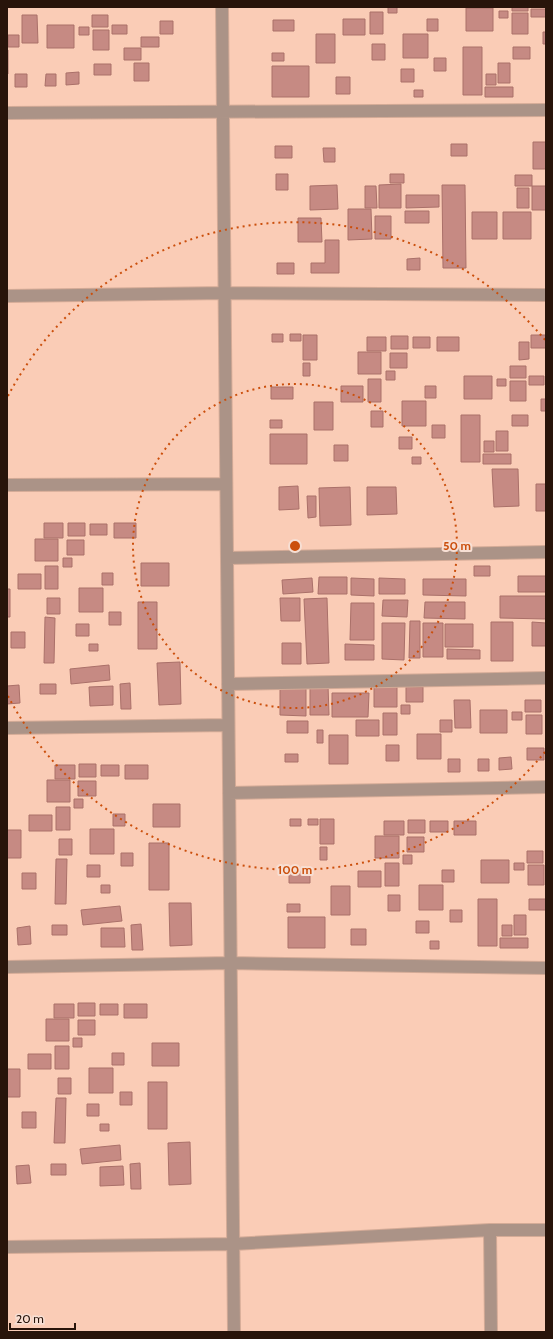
<svg xmlns="http://www.w3.org/2000/svg" width="553" height="1339" font-family="Cabin,sans-serif">
<style>
.building{fill:#c68a83;stroke:#aa7069}
.lines{fill:none;stroke-linecap:round;stroke-linejoin:round}
.minor-casing{stroke:#d4ab97;stroke-width:14}
.minor{stroke:#ab9387;stroke-width:12}
.ring{fill:none;stroke:#cb4f0c;stroke-width:2;stroke-dasharray:2 4}
.centre{fill:#cb4f0c;stroke:#f7dfd4;stroke-width:2}
.ring-label{font-size:12px;text-anchor:middle;font-weight:bold;fill:#cb4f0c;stroke:#f7dfd4;stroke-width:4;stroke-linejoin:round;paint-order:stroke}
</style>
<rect width="100%" height="100%" fill="#faccb6"/>
<path class="building" d="M388,7H397V13H388Z
M512,7H528V11H512Z
M466,8H493V31H466Z
M531,9H546V17H531Z
M499,11H508V18H499Z
M370,12H383V34H370Z
M512,13H528V34H512Z
M22,15H37L38,43H22Z
M92,15H108V27H92Z
M343,19H365V35H343Z
M427,19H438V31H427Z
M273,20H294V31H273Z
M160,21H173V34H160Z
M47,25H74V48H47Z
M112,25H127V34H112Z
M79,27H89V35H79Z
M93,30H109V50H93Z
M543,32H546V44H543Z
M316,34H335V63H316Z
M403,34H428V58H403Z
M8,35H19V47H8Z
M141,37H159V47H141Z
M372,44H385V60H372Z
M463,47H482V95H463Z
M513,47H530V59H513Z
M124,48H141V60H124Z
M7,50H8V74H7Z
M272,53H284V61H272Z
M434,58H446V71H434Z
M134,63H149V81H134Z
M498,63H510V83H498Z
M94,64H111V75H94Z
M272,66H309V97H272Z
M401,69H414V82H401Z
M79,72V84L66,85V73Z
M15,74H27V87H15Z
M46,74H56V86H45Z
M486,74H496V85H486Z
M336,77H350V94H336Z
M485,87H513V97H485Z
M414,90H423V97H414Z
M533,142H546V169H533Z
M451,144H467V156H451Z
M275,146H292V158H275Z
M323,148H335V162H324Z
M276,174H288V190H276Z
M390,174H404V183H390Z
M515,175H532V186H515Z
M401,184V208H379V185Z
M337,185L338,209L310,210V186Z
M442,185H465L466,268H443Z
M365,186H376L377,208H365Z
M532,186H546V210H532Z
M517,188H529V208H517Z
M406,195H439V207L406,208Z
M348,209H371L372,239L348,240Z
M405,211H429V223H405Z
M472,212H497V239H472Z
M503,212H531V239H503Z
M375,216H391V239H375Z
M298,218H321L322,242H298Z
M325,240H339V273H311V263H325Z
M420,258V270H407V259Z
M277,263H294V274H277Z
M272,334H283V342H272Z
M290,334H301V341H290Z
M303,335H317V360H303Z
M531,335H546V348H531Z
M391,336H408V349H391Z
M367,337H386V351H367Z
M413,337H430V348H413Z
M437,337H459V351H437Z
M519,342H529V359L519,360Z
M358,352H381V374H358Z
M390,353H407V368H390Z
M303,363H310V376H303Z
M510,366H526V378H510Z
M386,371H395V380H386Z
M464,376H492V399H464Z
M529,376H544V385H529Z
M368,379H381V402H368Z
M497,379H506V386H497Z
M510,381H526V401H510Z
M341,386H363V402H341Z
M425,386H436V398H425Z
M271,387H293V399H271Z
M541,399H546V411H541Z
M402,401H426V426H402Z
M314,402H333V430H314Z
M371,411H383V427H371Z
M461,415H480V462H461Z
M512,415H528V426H512Z
M270,420H282V428H270Z
M432,425H445V438H432Z
M496,431H508V451H496Z
M270,434H307V464H270Z
M399,437H412V449H399Z
M484,441H494V452H484Z
M334,445H348V461H334Z
M483,454H511V464H483Z
M412,457H421V464H412Z
M492,469H518L519,506L494,507Z
M536,484H546V511H536Z
M298,486L299,509L279,510V487Z
M350,487L351,525L320,526L319,488Z
M367,487H396L397,514L367,515Z
M307,496H316V517L308,518Z
M44,523H63V538H44Z
M68,523H85V536H68Z
M114,523H136V538H114Z
M90,524H107V535H90Z
M35,539H58V561H35Z
M67,540H84V555H67Z
M63,558H72V567H63Z
M141,563H169V586H141Z
M45,566H58V589H45Z
M474,566H490V576H474Z
M102,573H113V585H102Z
M18,574H41V589H18Z
M518,576H546V592H518Z
M319,577H347V594H318Z
M312,578L313,592L283,594L282,580Z
M351,578L374,579V596L351,595Z
M379,578L405,579V594H379Z
M423,579H466V596L423,595Z
M79,588H103V612H79Z
M7,589H10V617H7Z
M500,596H546V619L500,618Z
M47,598H60V614H47Z
M280,598H300V621H281Z
M327,598L329,663L307,664L304,599Z
M383,600H408L407,617L382,616Z
M138,602H157V649H138Z
M425,602H465V619L424,618Z
M351,603H374V640H350Z
M109,612H121V625H109Z
M45,617L55,618L54,663H44Z
M410,621H420V658H409Z
M491,622H513V661H491Z
M532,622L546,623V646H532Z
M382,623H405L404,660L382,659Z
M423,623H443V657H423Z
M76,624H89V636H76Z
M445,624H473V647H445Z
M11,632H25V648H11Z
M282,643H301V664H282Z
M89,644H98V651H89Z
M345,644L374,645V660H345Z
M447,649L480,650V659H447Z
M180,662L181,704L159,705L157,663Z
M109,665L110,680L71,684L70,669Z
M130,683L131,709H121L120,684Z
M40,684H56V694H40Z
M19,685L20,703L7,704V686Z
M328,685L329,715H310V686Z
M113,686V705L90,706L89,687Z
M280,686H306V716L280,715Z
M374,686H397V707H374Z
M406,687H423V702H406Z
M332,693H369L368,717H332Z
M454,700H470L471,728H455Z
M525,700H541V712H525Z
M401,705H410V714H401Z
M480,710H507V733H480Z
M512,712H522V720H512Z
M383,713H397V735H383Z
M526,715H542V734H526Z
M356,720H379V736H356Z
M440,720H452V732H440Z
M287,721H308V733H287Z
M317,730H323V743H317Z
M417,734H441V759H417Z
M329,735H348V764H329Z
M386,745H399V761H386Z
M527,748H544V760H527Z
M285,754H298V762H285Z
M511,757L512,769L499,770V758Z
M448,759H460V772H448Z
M478,759H489V771H478Z
M79,764H96V777H79Z
M55,765H75V779H55Z
M101,765H119V776H101Z
M125,765H148V779H125Z
M47,780H70V802H47Z
M78,781H96V796H78Z
M74,799H83V808H74Z
M153,804H180V827H153Z
M56,807H70V830H56Z
M113,814H125V826H113Z
M29,815H52V831H29Z
M290,819H301V826H290Z
M308,819H318V825H308Z
M320,819H334V844H320Z
M408,820H425V833H408Z
M384,821H404V835H384Z
M430,821H448V832H430Z
M454,821H476V835H454Z
M90,829H114V854H90Z
M7,830H21V858H7Z
M375,836H399V858H375Z
M407,837H424V852H407Z
M59,839H72V855H59Z
M149,843H169V890H149Z
M320,847H327V860H320Z
M527,851H543V863H527Z
M121,853H133V866H121Z
M403,855H412V864H403Z
M56,859H67L66,904H55Z
M481,860H509V883H481Z
M385,863H399V886H385Z
M514,863H524V870H514Z
M87,865H100V877H87Z
M528,865H544V885H528Z
M442,870H454V882H442Z
M289,871H310V883H289Z
M358,871H381V887H358Z
M22,873H36V889H22Z
M101,885H110V893H101Z
M419,885H443V910H419Z
M331,886H350V915H331Z
M388,895H400V911H388Z
M478,899H497V946H478Z
M529,899H546V910H529Z
M169,903H191L192,945L170,946Z
M287,904H300V912H287Z
M120,906L122,921L83,925L81,910Z
M450,910H462V922H450Z
M514,915H526V935H514Z
M288,917H325V948H288Z
M416,921H429V933H416Z
M141,924L143,950H132L131,925Z
M52,925H67V935H52Z
M502,925H512V936H502Z
M30,926L31,944L18,945L17,928Z
M101,928H124L125,947H101Z
M351,929H366V945H351Z
M500,938H528V948H500Z
M430,941H439V949H430Z
M78,1003H95V1016H78Z
M54,1004H74V1018H54Z
M100,1004H118V1015H100Z
M124,1004H147V1018H124Z
M46,1019H69V1041H46Z
M78,1020H95V1035H78Z
M73,1038H82V1047H73Z
M152,1043H179V1066H152Z
M55,1046H69V1069H55Z
M112,1053H124V1065H112Z
M28,1054H51V1069H28Z
M89,1068H113V1093H89Z
M7,1069H20V1097H7Z
M58,1078H71V1094H58Z
M148,1082H167V1129H148Z
M120,1092H132V1105H120Z
M56,1098H66L65,1143H54Z
M87,1104H99V1116H87Z
M22,1112H36V1128H22Z
M100,1124H109V1131H100Z
M190,1142L191,1184L169,1185L168,1143Z
M120,1145L121,1160L82,1164L80,1149Z
M140,1163L141,1189H131L130,1164Z
M51,1164H66V1175H51Z
M29,1165L31,1183L17,1184L16,1166Z
M123,1166L124,1185L100,1186V1167Z"/>
<g class="lines">
<g class="minor-casing">
<path id="minor" d="M222,7L234,1332
M7,113L546,110
M7,296L225,293L546,295
M7,485L226,484
M227,558L546,552
M228,684L546,678
M7,728L228,725
M229,793L546,787
M7,967L230,963L546,968
M490,1230L491,1332
M7,1247L233,1244L490,1230H546"/>
</g>
<use href="#minor" class="minor"/>
</g>
<g class="ring">
<circle cx="295" cy="546" r="162"/>
<path d="M545 752A324 324 0 0 1 8 696M8 396A324 324 0 0 1 545 340"/>
</g>
<circle cx="295" cy="546" r="6" class="centre"/>
<g class="ring-label">
<text x="457" y="550">50 m</text>
<text x="295" y="874">100 m</text>
</g>
<rect width="553" height="1339" fill="none" stroke="#28140a" stroke-width="16"/>
<path d="M10 1323v6h65v-6" fill="none" stroke="#28140a" stroke-width="2"/>
<text x="16" y="1323" font-size="12" fill="#28140a" stroke="#f7dfd4" stroke-width="3" paint-order="stroke">20 m</text>
</svg>
